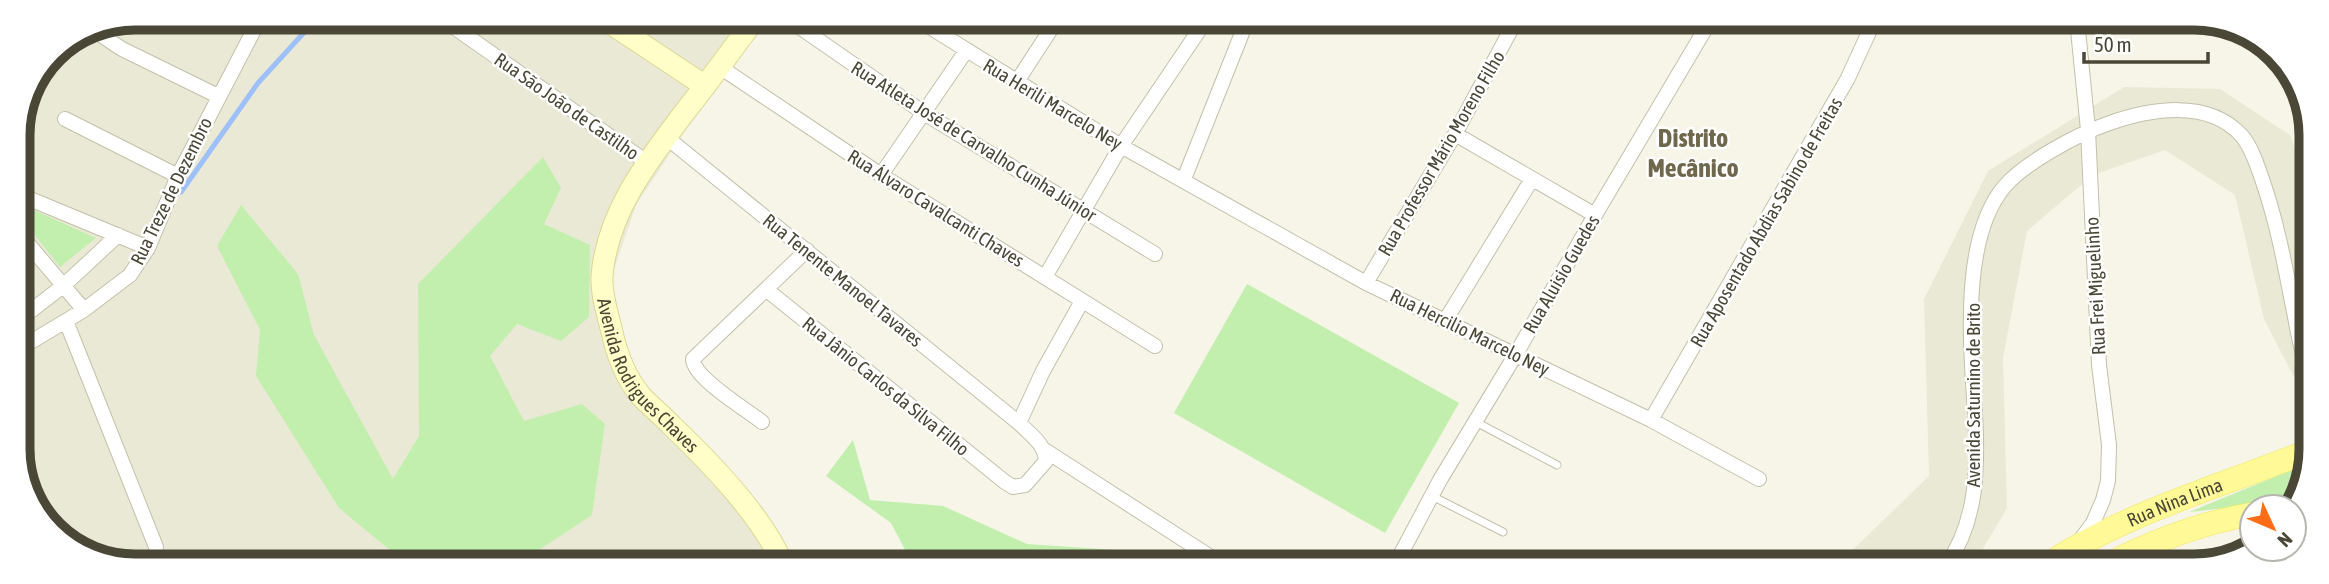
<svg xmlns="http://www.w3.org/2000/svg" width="2329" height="584" font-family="'Asap Condensed',sans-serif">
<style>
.residential{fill:#eae9d6}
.green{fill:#c2efad}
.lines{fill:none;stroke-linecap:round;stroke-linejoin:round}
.stream{stroke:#9ec0f9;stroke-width:5}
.lane-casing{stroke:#c3c0a9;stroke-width:9}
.street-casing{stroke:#c3c0a9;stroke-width:16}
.secondary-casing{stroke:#dbd793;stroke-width:23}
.primary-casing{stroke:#f2e65a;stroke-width:24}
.lane{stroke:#fff;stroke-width:7}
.street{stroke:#fff;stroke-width:14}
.secondary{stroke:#fffec9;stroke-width:21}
.primary{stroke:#fff998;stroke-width:23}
.labels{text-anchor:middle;stroke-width:5;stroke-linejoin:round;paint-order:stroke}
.street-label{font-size:19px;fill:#4b4736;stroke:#fff}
.district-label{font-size:26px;font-weight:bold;fill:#6f684c;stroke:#fff}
.rim{fill:none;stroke:#4b4736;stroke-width:9}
</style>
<rect width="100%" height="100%" fill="#f6f5e8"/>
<path class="residential" d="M762,24L711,92L636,205L605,296L636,388L793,561L801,565L111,564L52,532L20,473L18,127L52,52L90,26Z
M2124,87L2220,89L2290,135L2309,190V406L2264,319L2235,195L2165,150L2093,175L2027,231L2003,358L2007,508L1973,566H1836L1929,476L1924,299L1988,171Z"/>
<path class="green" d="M543,157L561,188L544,224L590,245L589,317L561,341L517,324L490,356L524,421L582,404L605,424L592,515L516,565L356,564L391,551L339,508L256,376L260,330L217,246L241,205L298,274L314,335L393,479L419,436L418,284Z
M18,203L96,238L60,267L18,214Z
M1247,284L1459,403L1385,533L1174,413Z
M853,440L870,500L943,506L1027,544L1147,552L1219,565H1006L1004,558L999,565H913L891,523L826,476Z
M2309,463V473L2292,501L2189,512Z"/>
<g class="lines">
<path class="stream" d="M181,192L258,83L310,26"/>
<g class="lane-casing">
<path id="lane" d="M1476,422L1557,465
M1432,496L1503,532"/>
</g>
<g class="street-casing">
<path id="street" d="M2077,20L2088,130L2099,365L2109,445L2108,481L2103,500L2093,523L2079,542
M795,24L924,113L1155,254
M925,24L1121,146L1366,283L1651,420L1759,479
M451,25L648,163
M89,27L122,49L218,96
M720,67L881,175L1155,346
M1016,83L1055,23
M65,119L178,176
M1455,134L1595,215
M666,137L1019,423C1031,435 1045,444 1046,461L1025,485L1013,487L1005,482L767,290
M881,175L966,51
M1184,179L1246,23
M18,194L148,248
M18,232L84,310
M1045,277L1121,146L1204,23
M1366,283L1455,134L1515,22
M19,320L63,286L118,235
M66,321L156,547
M1445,321L1532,179
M19,349L84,310L130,275L148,248L178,176L256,26
M1651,420L1848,78L1874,21
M762,422C747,410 693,378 693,359L807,250
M1019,423L1043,371L1082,301
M1046,451L1223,565
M755,565L782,561L806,565
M1395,565L1440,480L1516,354L1595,215L1710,21
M1946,566C1978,520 1978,467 1975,413C1971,349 1960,240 2004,187C2024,163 2078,134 2107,124C2149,109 2208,98 2242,136C2252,148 2257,165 2262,179C2276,219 2284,260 2292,302C2297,324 2299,348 2309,369"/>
</g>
<g class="secondary-casing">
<g id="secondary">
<path id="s1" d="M751,24C729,54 707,84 684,113C647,162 607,213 602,276C601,293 607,312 611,328C616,352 625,377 641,396C650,406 662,415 671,425C708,460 764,518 783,565"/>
<path d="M613,25L705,86"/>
</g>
</g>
<g class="primary-casing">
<g id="primary">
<path id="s2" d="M2045,566C2124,513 2221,486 2309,451"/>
<path d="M2105,566C2151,542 2201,523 2252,514"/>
</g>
</g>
<use href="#lane" class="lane"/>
<use href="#street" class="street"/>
<use href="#secondary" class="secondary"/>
<use href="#primary" class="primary"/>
</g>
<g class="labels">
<g class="street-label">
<text transform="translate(1053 104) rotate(31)" y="7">Rua Herili Marcelo Ney</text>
<text transform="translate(567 106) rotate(35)" y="7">Rua São João de Castilho</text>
<text transform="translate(974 141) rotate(32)" y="7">Rua Atleta José de Carvalho Cunha Júnior</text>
<text transform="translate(1441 153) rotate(-60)" y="7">Rua Professor Mário Moreno Filho</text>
<text transform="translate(171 191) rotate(-64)" y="7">Rua Treze de Dezembro</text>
<text transform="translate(936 208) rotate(32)" y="7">Rua Álvaro Cavalcanti Chaves</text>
<text transform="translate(1766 222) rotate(-60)" y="7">Rua Aposentado Abdias Sabino de Freitas</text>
<text transform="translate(1561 274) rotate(-60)" y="7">Rua Aluisio Guedes</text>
<text transform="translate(843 280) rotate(39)" y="7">Rua Tenente Manoel Tavares</text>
<text transform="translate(2095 286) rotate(-93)" y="7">Rua Frei Miguelinho</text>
<text transform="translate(1470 332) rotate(26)" y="7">Rua Hercilio Marcelo Ney</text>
<text dy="7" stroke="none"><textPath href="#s1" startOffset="410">Avenida Rodrigues Chaves</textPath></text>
<text transform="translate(886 386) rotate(39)" y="7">Rua Jânio Carlos da Silva Filho</text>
<text transform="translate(1973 395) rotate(-90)" y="7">Avenida Saturnino de Brito</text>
<text dy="7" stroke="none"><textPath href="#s2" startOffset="145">Rua Nina Lima</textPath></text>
</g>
<g class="district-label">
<text x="1693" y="147">Distrito<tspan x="1693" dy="30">Mecânico</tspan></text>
</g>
</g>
<path d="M0 0H2329V584H0ZM135 30H2194A105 105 0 0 1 2299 135V449A105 105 0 0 1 2194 554H135A105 105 0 0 1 30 449V135A105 105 0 0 1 135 30Z" fill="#fff" fill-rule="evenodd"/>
<path class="rim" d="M135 30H2194A105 105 0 0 1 2299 135V449A105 105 0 0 1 2194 554H135A105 105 0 0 1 30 449V135A105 105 0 0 1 135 30Z"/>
<g transform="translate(2273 528) rotate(134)"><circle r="33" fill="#ffffff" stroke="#b7b5af" stroke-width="2"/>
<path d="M0-5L12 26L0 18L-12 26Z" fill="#ff6d16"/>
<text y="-10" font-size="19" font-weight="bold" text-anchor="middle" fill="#4b4736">N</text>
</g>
<path d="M2084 52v10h124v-10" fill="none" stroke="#4b4736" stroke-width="3.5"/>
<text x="2094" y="52" font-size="21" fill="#4b4736" stroke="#ffffff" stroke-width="5" paint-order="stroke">50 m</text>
</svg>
